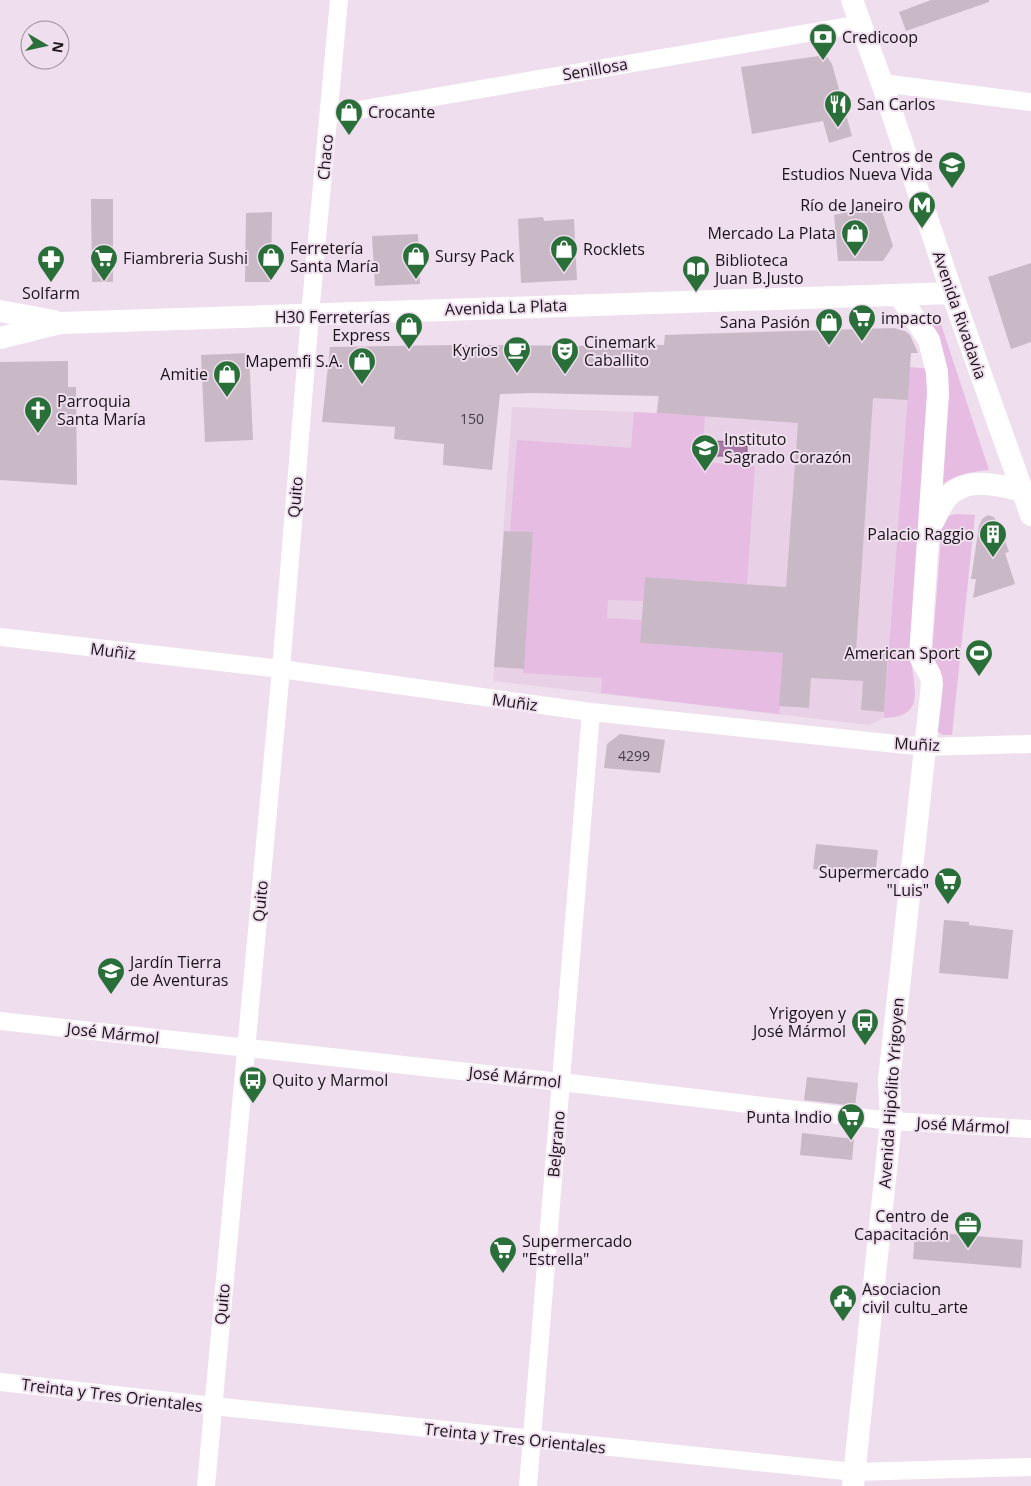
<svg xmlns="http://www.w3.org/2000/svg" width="1031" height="1486" font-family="'Open Sans',sans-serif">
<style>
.built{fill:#e8d1e6}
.green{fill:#e6bce2}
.water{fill:#a979a6;stroke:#7e5b7c}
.building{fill:#c9b9c7}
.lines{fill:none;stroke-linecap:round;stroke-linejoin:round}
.minor{stroke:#fff;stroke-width:18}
.major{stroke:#fff;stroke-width:22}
.labels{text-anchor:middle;stroke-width:4;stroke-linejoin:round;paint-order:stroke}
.number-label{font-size:14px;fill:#463d44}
.poi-label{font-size:16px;fill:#1a1419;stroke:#efdeee;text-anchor:start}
.street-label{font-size:16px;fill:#1a1419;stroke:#efdeee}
</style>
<rect width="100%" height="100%" fill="#efdeee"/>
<path class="built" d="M810,330L807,370L910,375L888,654L884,718L870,725L493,681L512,407L656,413L665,335Z"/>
<path class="green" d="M927,321H940L989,470C970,472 954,474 939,487Z
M910,367L932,369L911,658C913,687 927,716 886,718H884V712Z
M634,412L705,416L702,462L755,466L747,584L645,577L643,601L608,600L607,618L642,620L640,643L796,654L782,670L779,714L601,693L602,678L523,673L533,533L510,531L517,440L631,448Z
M956,514L975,515L952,735H943L936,731L932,654L942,525L948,516Z"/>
<path class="water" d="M710,441L747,442V456H710Z"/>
<path class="building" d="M931,0H989V2L906,31L899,12Z
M826,55L832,64L852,136L829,143L823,121L752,134L741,67Z
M91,199H113V282H92Z
M880,205L893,246L883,261H838L834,215Z
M272,212L271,282H245L246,213Z
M543,217L544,221L574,219L577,280L521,283L518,219Z
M418,234L420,284L375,286L372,236Z
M1031,263V342L1011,349L988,277Z
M894,328L905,331L910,335L918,353H911L908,400L873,398L856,652L888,654L884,712L861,710L863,681L811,678L809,708L779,706L783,653L640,643L645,577L786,587L798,423L657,413L659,396L532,393L500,394L492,470L443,465L444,444L394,439L395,427L322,422L330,347L454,345L615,346V344L664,345L665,335Z
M249,353L253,440L205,442L201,355Z
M68,361V387H76L77,485L0,480V362Z
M988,515L994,517L1000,530H1001L1009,552L1005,553L1015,584L973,598L976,579H971L979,526L982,519Z
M504,531L533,532L524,669L494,667Z
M620,734L665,740L660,773L604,768L607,744Z
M816,844L878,850L875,876L813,869Z
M944,920L969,922V925L1013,930L1008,979L939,973Z
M807,1077L858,1083L855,1106L804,1100Z
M802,1133L854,1139L852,1160L800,1155Z
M915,1231L1023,1240L1021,1268L913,1259Z"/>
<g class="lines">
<path class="minor" d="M882,83L1031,102
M329,115L861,24
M0,637L281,669L591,712L925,747L1031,744
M0,1021L561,1082L891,1121L1031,1129
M0,1382L213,1406L854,1472L1031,1467
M206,1486L281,669L310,315L339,0
M528,1486L591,712"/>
<path class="major" d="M852,0L882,83L952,293L1031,515
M0,311L54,321
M0,338L60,323L952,293
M933,522C937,515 941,505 946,499C964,475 999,485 1022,491
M853,1486L891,1121L889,1080L932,684C932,672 923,666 920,656L938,394L937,372L929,340L899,295"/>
</g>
<defs>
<g id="bank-pin" transform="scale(1.4375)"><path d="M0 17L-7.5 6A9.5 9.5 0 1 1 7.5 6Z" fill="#2a6f3a" stroke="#efdeee"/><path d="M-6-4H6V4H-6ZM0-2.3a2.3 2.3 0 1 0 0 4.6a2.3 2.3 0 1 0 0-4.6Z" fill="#fff"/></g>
<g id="restaurant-pin" transform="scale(1.4375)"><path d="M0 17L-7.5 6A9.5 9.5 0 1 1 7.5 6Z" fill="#2a6f3a" stroke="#efdeee"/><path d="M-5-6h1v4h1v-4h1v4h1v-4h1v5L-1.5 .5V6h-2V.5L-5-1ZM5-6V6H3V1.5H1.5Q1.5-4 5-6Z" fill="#fff"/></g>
<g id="shop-pin" transform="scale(1.4375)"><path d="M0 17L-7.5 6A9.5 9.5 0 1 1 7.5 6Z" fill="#2a6f3a" stroke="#efdeee"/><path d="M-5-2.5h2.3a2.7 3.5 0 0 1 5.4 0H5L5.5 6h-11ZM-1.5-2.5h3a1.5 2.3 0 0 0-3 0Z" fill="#fff"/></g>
<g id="university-pin" transform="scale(1.4375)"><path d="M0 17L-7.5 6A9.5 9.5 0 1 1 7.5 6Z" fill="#2a6f3a" stroke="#efdeee"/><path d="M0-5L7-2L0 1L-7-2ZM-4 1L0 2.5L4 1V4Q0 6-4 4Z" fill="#fff"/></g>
<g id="metro-pin" transform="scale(1.4375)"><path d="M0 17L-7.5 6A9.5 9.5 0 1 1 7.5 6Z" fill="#2a6f3a" stroke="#efdeee"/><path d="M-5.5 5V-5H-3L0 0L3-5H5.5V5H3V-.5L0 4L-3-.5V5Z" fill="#fff"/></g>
<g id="supermarket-pin" transform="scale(1.4375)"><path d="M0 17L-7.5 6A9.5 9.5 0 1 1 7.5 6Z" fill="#2a6f3a" stroke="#efdeee"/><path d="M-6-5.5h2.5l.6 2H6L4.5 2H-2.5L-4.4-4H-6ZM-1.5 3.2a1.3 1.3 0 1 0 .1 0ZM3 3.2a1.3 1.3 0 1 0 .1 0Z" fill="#fff"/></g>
<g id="pharmacy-pin" transform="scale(1.4375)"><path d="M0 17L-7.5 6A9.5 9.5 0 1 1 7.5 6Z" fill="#2a6f3a" stroke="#efdeee"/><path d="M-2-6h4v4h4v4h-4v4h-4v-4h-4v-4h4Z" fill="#fff"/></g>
<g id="library-pin" transform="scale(1.4375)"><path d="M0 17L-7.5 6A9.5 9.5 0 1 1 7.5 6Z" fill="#2a6f3a" stroke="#efdeee"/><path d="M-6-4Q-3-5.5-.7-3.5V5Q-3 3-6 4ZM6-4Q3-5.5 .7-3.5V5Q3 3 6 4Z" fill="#fff"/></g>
<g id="cafe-pin" transform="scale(1.4375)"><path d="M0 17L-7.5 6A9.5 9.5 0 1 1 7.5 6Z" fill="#2a6f3a" stroke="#efdeee"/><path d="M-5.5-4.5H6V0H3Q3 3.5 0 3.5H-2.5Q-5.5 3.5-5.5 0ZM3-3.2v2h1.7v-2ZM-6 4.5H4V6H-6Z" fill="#fff"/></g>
<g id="theatre-pin" transform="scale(1.4375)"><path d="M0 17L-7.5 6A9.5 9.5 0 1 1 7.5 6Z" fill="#2a6f3a" stroke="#efdeee"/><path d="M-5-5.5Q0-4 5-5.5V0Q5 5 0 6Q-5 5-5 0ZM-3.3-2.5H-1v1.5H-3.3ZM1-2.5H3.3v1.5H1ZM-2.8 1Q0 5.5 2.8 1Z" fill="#fff"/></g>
<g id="church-pin" transform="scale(1.4375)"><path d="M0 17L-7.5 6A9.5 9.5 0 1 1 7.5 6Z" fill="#2a6f3a" stroke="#efdeee"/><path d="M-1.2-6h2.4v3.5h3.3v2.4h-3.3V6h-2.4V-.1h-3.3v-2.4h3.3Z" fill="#fff"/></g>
<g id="school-pin" transform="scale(1.4375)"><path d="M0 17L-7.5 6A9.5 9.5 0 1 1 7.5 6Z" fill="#2a6f3a" stroke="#efdeee"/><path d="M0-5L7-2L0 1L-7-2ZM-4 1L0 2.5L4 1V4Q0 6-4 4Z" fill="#fff"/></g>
<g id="building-pin" transform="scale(1.4375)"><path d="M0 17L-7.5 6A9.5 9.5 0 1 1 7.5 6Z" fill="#2a6f3a" stroke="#efdeee"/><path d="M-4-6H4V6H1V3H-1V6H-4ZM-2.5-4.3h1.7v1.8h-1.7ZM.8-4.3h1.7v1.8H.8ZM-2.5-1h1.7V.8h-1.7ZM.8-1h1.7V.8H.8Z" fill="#fff"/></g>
<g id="stadium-pin" transform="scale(1.4375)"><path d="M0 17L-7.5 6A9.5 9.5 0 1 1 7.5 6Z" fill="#2a6f3a" stroke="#efdeee"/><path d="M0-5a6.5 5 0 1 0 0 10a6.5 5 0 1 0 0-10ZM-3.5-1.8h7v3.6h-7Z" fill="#fff"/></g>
<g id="bus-pin" transform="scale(1.4375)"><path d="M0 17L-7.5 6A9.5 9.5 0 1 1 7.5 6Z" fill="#2a6f3a" stroke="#efdeee"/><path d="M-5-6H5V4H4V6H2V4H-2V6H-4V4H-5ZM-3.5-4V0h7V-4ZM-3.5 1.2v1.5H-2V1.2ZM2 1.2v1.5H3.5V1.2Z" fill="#fff"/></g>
<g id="office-pin" transform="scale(1.4375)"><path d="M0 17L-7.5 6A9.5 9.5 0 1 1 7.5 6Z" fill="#2a6f3a" stroke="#efdeee"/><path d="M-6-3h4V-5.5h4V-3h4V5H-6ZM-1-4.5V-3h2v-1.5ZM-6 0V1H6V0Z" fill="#fff"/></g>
<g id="civic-pin" transform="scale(1.4375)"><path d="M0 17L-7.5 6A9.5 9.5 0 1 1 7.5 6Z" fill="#2a6f3a" stroke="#efdeee"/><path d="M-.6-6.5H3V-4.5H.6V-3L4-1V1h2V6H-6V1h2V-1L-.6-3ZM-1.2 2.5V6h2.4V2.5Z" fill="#fff"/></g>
</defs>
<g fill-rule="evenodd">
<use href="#bank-pin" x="823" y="37"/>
<use href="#restaurant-pin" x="838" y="104"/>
<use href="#shop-pin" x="349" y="112"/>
<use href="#university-pin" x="952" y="165"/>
<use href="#metro-pin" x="922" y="205"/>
<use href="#shop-pin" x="855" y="233"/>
<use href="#shop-pin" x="564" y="249"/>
<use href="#shop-pin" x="416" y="256"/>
<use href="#shop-pin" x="271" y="257"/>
<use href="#supermarket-pin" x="104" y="258"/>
<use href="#pharmacy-pin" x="51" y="259"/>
<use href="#library-pin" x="696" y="269"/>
<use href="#supermarket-pin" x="862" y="318"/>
<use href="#shop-pin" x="829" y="322"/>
<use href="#shop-pin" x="409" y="326"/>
<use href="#cafe-pin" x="517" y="350"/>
<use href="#theatre-pin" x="565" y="351"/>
<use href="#shop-pin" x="362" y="361"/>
<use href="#shop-pin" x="227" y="374"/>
<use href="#church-pin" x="38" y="410"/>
<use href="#school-pin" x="705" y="448"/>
<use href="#building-pin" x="993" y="534"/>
<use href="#stadium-pin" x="979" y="653"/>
<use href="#supermarket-pin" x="948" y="881"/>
<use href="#school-pin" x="111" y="971"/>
<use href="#bus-pin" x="865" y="1022"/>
<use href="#bus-pin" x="253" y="1080"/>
<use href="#supermarket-pin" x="851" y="1117"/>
<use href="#office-pin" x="968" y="1225"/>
<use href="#supermarket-pin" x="503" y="1250"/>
<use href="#civic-pin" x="843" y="1298"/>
</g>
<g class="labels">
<g class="number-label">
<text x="472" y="424">150</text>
<text x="634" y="761">4299</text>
</g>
<g class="poi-label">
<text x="842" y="43">Credicoop</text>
<text x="857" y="110">San Carlos</text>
<text x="368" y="118">Crocante</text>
<text x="933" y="162" text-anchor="end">Centros de<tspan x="933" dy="18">Estudios Nueva Vida</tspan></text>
<text x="903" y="211" text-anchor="end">Río de Janeiro</text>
<text x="836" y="239" text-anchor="end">Mercado La Plata</text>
<text x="290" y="254">Ferretería<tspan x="290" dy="18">Santa María</tspan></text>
<text x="583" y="255">Rocklets</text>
<text x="435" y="262">Sursy Pack</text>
<text x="123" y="264">Fiambreria Sushi</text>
<text x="715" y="266">Biblioteca<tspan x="715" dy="18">Juan B.Justo</tspan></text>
<text x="51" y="299" text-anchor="middle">Solfarm</text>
<text x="390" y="323" text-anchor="end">H30 Ferreterías<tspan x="390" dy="18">Express</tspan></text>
<text x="881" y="324">impacto</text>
<text x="810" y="328" text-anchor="end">Sana Pasión</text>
<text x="584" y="348">Cinemark<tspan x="584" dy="18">Caballito</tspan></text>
<text x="498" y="356" text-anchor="end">Kyrios</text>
<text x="343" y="367" text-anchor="end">Mapemfi S.A.</text>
<text x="208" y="380" text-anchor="end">Amitie</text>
<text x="57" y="407">Parroquia<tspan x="57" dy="18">Santa María</tspan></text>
<text x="724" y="445">Instituto<tspan x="724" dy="18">Sagrado Corazón</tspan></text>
<text x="974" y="540" text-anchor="end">Palacio Raggio</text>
<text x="960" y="659" text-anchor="end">American Sport</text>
<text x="929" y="878" text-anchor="end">Supermercado<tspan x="929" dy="18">"Luis"</tspan></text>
<text x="130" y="968">Jardín Tierra<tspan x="130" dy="18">de Aventuras</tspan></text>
<text x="846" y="1019" text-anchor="end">Yrigoyen y<tspan x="846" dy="18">José Mármol</tspan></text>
<text x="272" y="1086">Quito y Marmol</text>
<text x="832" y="1123" text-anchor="end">Punta Indio</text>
<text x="949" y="1222" text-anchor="end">Centro de<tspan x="949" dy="18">Capacitación</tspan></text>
<text x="522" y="1247">Supermercado<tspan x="522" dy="18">"Estrella"</tspan></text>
<text x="862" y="1295">Asociacion<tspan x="862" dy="18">civil cultu_arte</tspan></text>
</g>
<g class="street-label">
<text transform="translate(595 69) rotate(-10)" y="6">Senillosa</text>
<text transform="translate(325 157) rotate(-85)" y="6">Chaco</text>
<text transform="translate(506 307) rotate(-2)" y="6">Avenida La Plata</text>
<text transform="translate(960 315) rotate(71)" y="6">Avenida Rivadavia</text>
<text transform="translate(295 497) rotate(-85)" y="6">Quito</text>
<text transform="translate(113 651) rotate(7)" y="6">Muñiz</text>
<text transform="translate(515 702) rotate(8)" y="6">Muñiz</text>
<text transform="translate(917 744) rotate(3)" y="6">Muñiz</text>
<text transform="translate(260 901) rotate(-85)" y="6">Quito</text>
<text transform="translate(113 1033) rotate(6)" y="6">José Mármol</text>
<text transform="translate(515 1077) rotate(6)" y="6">José Mármol</text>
<text transform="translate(891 1093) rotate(-86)" y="6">Avenida Hipólito Yrigoyen</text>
<text transform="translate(963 1125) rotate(3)" y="6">José Mármol</text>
<text transform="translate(556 1144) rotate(-85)" y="6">Belgrano</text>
<text transform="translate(222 1304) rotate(-85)" y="6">Quito</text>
<text transform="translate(112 1395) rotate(7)" y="6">Treinta y Tres Orientales</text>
<text transform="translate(515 1438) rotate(6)" y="6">Treinta y Tres Orientales</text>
</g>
</g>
<g transform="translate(45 45) rotate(99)"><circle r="24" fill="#efdeee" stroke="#9a8d99"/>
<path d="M0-4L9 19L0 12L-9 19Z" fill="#2a6f3a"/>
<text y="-8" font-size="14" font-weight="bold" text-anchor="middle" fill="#1a1419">N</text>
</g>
</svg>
